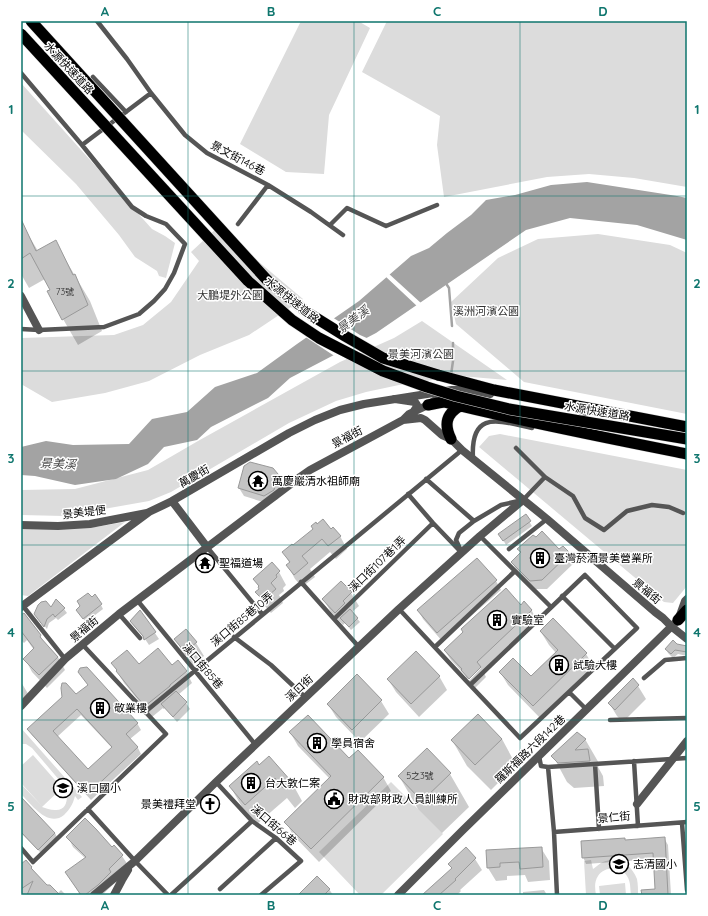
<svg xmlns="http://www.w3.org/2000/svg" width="708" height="916" font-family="Quicksand,'Noto Sans TC',sans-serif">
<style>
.green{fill:#dcdcdc}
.water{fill:#a3a3a3}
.pier{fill:#fff}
.shadow{fill:#0003;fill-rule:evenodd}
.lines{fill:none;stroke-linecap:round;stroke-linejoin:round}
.stream{stroke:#a3a3a3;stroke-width:2.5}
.building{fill:#c4c4c4;stroke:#999;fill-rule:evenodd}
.trunk-casing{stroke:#dbdbdb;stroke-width:12}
.service{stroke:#555;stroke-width:4.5}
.minor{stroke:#555;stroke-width:8}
.tertiary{stroke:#555;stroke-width:8}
.trunk{stroke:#000;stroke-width:11}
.trunk-bridge-casing{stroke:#dbdbdb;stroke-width:12;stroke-linecap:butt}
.trunk-bridge{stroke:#000;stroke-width:11}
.grid{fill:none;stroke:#0f766e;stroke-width:1;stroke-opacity:0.55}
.labels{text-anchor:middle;stroke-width:3;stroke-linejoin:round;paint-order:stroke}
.number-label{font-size:9px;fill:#313131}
.street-label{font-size:11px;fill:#000;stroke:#fff}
.park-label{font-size:11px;fill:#333;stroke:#fff}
.poi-label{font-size:11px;fill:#000;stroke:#fff;text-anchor:start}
.water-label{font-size:12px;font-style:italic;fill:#444;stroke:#fff}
.neatline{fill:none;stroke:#0f766e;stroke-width:1.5}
.grid-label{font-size:13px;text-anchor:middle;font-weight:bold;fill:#0f766e}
</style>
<rect width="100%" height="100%" fill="#fff"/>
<path class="green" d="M301,21H358L370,28L329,115L324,174L286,172L240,144Z
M387,21H687V187L634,178L589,174L547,177L444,197L437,145L440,116L362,72Z
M21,83L152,229L165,236L175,243L166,278L159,276L157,271L135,257L119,235L76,184L21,130Z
M223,224L259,262L303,299L249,335L200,355L149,381L105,393L52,402L21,384V338L114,335L143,325L171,302L199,261L191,252L219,226Z
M598,234L670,245L687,253V414L524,382L456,324L451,302L498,258L538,239Z
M422,321L507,380L460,376L399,385L366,392L336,401L289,423L171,492L149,501L64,516L21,515V490L75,489L148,470L198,441L340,362L394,338Z
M500,434L687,470V586L673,603L664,602L479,447L489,436Z
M125,522L28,596L21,595V529L96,527Z
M21,728L82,797L78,800L75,796C73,804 70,809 64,815C48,828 31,804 21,794V784L42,806L21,783V766L33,755L62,788L42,807C46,808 50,810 55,810C68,811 68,797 66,788L32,748L26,744H21Z
M391,782L443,834L381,895H360L319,852Z
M591,860L593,869C596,867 600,863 603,862C619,856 631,864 637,879C638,884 638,890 638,895H631C630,889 631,882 627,876C621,866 604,866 598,876C594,882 595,889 596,895H586L584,861Z
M625,883L626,895H600L599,886Z"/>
<path class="water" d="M587,182L677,196L687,198V240L637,225L570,218L526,230L376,333L290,378L268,398L211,427L197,440L164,447L148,464L116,479L75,485L35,476L21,475V447L46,441L73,445L129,444L152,419L187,412L215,387L257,373L297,344L359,301L411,256L429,248L447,233L471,215L486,200L515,195L551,185Z"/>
<path class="pier" d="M388,273L422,304L418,307L385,276Z
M332,317L360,335L369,339L336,357L304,336Z"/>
<path class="shadow" d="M23,226L38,251L55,242L90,301L102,331L78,345L63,319L51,290L45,279L29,288L21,274V227Z
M277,475L283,484L278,499L269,504L244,496L239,488Z
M525,515L532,526L506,545L502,538Z
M331,530L340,536L347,549L336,559L330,552L310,569L315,577L302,587L295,579L288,566L290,564L284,553Z
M518,549L559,550L569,554L574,563L547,589H536L517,571L512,562L521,554Z
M279,572L286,585L283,588L284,591L279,595L283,603L271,613L264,605L257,592L260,589L254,579Z
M496,581L501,590L442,641L423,619L418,610Z
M341,582L351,593L359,606L352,612L360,622L351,630L345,623L343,625L331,612L323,599Z
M56,600L64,609L67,613L58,620L56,618L49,623L47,629L38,618L51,609Z
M524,603L532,611L537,621L483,671L486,677L475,688L469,681L481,668V666L467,679L465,675L451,660L445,651L521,606Z
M101,605L103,609L86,622L80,614Z
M140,611L159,639L149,645L145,639L135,627L131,621Z
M21,616L40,635L44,642L58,657L65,670L47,688L32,672L25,659L34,650L27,640L24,643L21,640Z
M553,620L586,654L594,667L541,719L508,685L500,672L531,678L556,653L549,645L541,632Z
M175,639L196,643L204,656L193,665L183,652Z
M676,644L687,647V656L678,654L673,658L668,653L666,649Z
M112,663L139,666L172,667L186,671L192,683L178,695L186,703L190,709L177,722L165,708L163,709V708L152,717L124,683Z
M79,672L137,723L141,730L130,739L138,748L141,754L91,800L32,735L28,729L76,696L88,685ZM81,715L112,748L88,771L57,737Z
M357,676L381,701L389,714L360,742L336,717L328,704Z
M439,676L447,690L419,717L396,692L388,679Z
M21,682L30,697L21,705Z
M638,686L646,699L623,722L617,716L609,703Z
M290,732L349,760L383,777L391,791L319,862L293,835L286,822L330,779L298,746Z
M502,739L516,765L491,790L467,766L452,740Z
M585,739L600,765L598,767L603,776L604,786L574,788L567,782L553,756Z
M259,766L291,781L302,801L295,808L287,798L257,824L242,807L230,786Z
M450,774L469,807L442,833L418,809L399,776Z
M21,798L55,833L57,837L41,853L21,833Z
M68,837L112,848L114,846L122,856L128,865L116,882L102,895H79V893L66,872L85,858L73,847Z
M664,838L668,845L671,895H646L656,890L654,859L586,864L583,857Z
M541,848L549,861L550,880L528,882L525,875L507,876V880L496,881L488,868L487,851Z
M466,849L475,859L482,870L460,890L461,891L457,895H423L452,869L449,864Z
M21,865L31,867L35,873L56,895L61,890L66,895H21Z
M329,889L333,895H299Z
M544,890L547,895H523V892Z"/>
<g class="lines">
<path class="stream" d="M445,282L449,288L452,326
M451,375L453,361V343"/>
</g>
<path class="building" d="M21,219L36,251L56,240L73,275L75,274L88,305L62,320L47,291L50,290L30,253L21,259Z
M250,462L273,468L278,474L274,490L264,496L238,488L244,466Z
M526,514L531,521L503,541L498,534Z
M323,519L331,529L333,527L341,536L328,546L322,539L302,556L308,563L294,575L286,565L290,562L282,552L292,544L293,545L313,529L311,526L316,522L317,524Z
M542,531L559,549L563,546L570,553L542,580L530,581L511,562L521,552L517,549L533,535L536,537Z
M477,558L497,580L437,633L417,610Z
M272,562L280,571L276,575L277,577L271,583L276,589L263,600L255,592L259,589L258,587L259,586L253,579Z
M341,581L352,592L343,601L345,603L335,613L322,599Z
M506,588L521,605L524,601L532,610L477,662L481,667L469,679L461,670L462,669L444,650L463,632L461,629Z
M88,593L92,597L95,594L102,604L83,619L76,610L80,606L77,601Z
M56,599L65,608L55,617L53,614L47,619L44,627L34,614L38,605L41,602L46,601L51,607Z
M350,609L358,618L349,627L340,618Z
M140,610L156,632L144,640L143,636L130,621Z
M24,613L41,635L40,637L58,657L39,675L23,659L34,648L21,631V615Z
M553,618L587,653L533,706L499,672L513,658L531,676L558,650L540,631Z
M186,629L197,642L185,652L174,639Z
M673,640L677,644L687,646V652L675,650L671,654L665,649Z
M158,648L172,665L178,660L187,671L170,685V686L145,706L136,696L116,671L117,670L111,663L127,650L139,664Z
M416,651L440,676L411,704L387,679Z
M87,667L138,723L126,734L138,747L87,795L27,729L62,697L61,688L62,683H66L76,694L88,685L78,672L80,668ZM77,709L112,747L88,769L53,731Z
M357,674L382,700L352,730L327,704Z
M633,678L639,685L615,710L608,703Z
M176,691L187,702L173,717L161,704Z
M478,714L502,739L475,765L451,740Z
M308,715L349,758L358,750L384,777L311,849L284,822L331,776L289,732Z
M577,732L586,739L575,750L588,749L590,761L558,763L551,756Z
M427,748L451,773L422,801L398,776Z
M269,756L291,781L283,788L275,778L245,805L229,786L257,761L259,765Z
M21,797L55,833L38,850L21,832Z
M85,818L96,829L112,847L114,845L123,855L109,869L111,872L98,885L85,895H81L65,872L86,857L66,837Z
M665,837L668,895H642L641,890L655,889L653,853L582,858L581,841L625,838V840Z
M466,847L476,858L455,879L456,880L439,895H422L452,868L448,864Z
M542,847L543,867L520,869L519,862L500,863V867L487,868L486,850Z
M26,860L32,867L31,868L47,885H50L60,895H27L33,881L21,889V864Z
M317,876L330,889L324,895H298Z"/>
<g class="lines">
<g class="trunk-casing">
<path id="trunk" d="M438,375L494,390L687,427
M428,405L438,403L444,402C524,422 606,438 687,454
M451,439C444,425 446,414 460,406
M678,620L687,610"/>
</g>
<path class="service" d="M97,21L127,59L151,93L185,135L207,153L268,185L311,212L343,235
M21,73L82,145L132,207L146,216L166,224L185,244L174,273L165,289L154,301L139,314L104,327L39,330L21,329
M93,77L126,112
M82,145L151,93
M238,224L268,185
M330,225L347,208L386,226L437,205
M578,410L588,419
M516,448L545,477
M473,459C470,409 499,421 532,428
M426,479L474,521
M408,494L433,523L459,550
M480,536L551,607
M207,547L262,614
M509,549L547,519
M462,553L456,540L459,533L474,521L501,505L523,500L545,477L573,496L585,518L604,530L627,511L652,505L669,507L683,513
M585,575L637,628L520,738L470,685Z
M301,582L359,647
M562,596L615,649
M137,600L255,744
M23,606L65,659
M399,609L470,685
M119,614L140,638
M334,619L433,523
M234,637L271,665L305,697
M435,647L515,571
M644,678L665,660L687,658
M569,692L586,709
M145,712L462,450
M610,720L687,718
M539,756L541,766L548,767L554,832L557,895
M634,761L638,826
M595,764L599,829
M548,767L687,758
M216,782L252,821L276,838L301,861L261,895
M88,809L135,861L168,895
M682,823L687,890
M554,832L687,822
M21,848L33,862L166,734L82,644
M220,889L276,838
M171,895L252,821"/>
<path class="minor" d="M21,296L39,330
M172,501L207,547
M21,525L58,526L90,524L147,513
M21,607L149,512L172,501L289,433L315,420L340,410L364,404L452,390H469L490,394
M680,615L685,601L687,599
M672,627L687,639
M637,804L687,741
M94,895L135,861L216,782L399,609L480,536L523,500
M114,895L122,880L128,870"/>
<path class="tertiary" d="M395,399L415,402L417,405L416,408L414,411
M403,420L409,414L428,405L449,391
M21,706L65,659L119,614L300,477L310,470L403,420L421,418L425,420L442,435L451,439L462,450L547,519L655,612L663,618L672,627
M398,895L462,831L675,623"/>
<use href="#trunk" class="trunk"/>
<g class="trunk-bridge-casing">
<path id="trunk-bridge" d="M31,21L267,280L308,313L345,336L383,358L438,375
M21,34L248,281L292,320L319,338L383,371L427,387L456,396L509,409L687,439"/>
</g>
<use href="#trunk-bridge" class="trunk-bridge"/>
</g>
<path class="grid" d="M188,21V895M354,21V895M520,21V895M21,196H687M21,371H687M21,545H687M21,720H687"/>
<defs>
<g id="temple-ring" transform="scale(1)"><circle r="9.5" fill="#fff" stroke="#000" stroke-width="1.5"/><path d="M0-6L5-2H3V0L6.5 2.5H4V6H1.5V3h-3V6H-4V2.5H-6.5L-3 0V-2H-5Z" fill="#000"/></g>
<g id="building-ring" transform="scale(1)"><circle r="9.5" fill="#fff" stroke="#000" stroke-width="1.5"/><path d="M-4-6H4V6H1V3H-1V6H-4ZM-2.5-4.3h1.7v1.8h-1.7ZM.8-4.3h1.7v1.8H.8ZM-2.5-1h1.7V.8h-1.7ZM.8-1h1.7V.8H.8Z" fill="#000"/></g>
<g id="school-ring" transform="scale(1)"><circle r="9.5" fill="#fff" stroke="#000" stroke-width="1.5"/><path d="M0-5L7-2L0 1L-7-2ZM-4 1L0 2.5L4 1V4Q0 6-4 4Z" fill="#000"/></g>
<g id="civic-ring" transform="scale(1)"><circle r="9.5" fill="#fff" stroke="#000" stroke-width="1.5"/><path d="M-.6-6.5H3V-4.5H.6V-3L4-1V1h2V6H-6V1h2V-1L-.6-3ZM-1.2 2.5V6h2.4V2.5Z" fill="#000"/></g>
<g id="church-ring" transform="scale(1)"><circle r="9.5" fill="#fff" stroke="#000" stroke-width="1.5"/><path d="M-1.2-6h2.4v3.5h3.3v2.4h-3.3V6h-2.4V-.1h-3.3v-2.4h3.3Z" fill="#000"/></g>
</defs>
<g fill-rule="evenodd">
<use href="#temple-ring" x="258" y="481"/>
<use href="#building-ring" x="540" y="558"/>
<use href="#temple-ring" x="205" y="563"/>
<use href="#building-ring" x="497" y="620"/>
<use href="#building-ring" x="559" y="665"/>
<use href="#building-ring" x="100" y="708"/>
<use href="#building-ring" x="317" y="743"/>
<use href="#building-ring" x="251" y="783"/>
<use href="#school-ring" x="63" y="788"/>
<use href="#civic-ring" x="334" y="799"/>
<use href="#church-ring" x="210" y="804"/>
<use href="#school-ring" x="619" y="864"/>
</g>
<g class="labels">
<g class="number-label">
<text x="65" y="295">73號</text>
<text x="420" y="779">5之3號</text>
</g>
<g class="street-label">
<text transform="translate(69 68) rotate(47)" y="4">水源快速道路</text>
<text transform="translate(238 158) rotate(28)" y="4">景文街146巷</text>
<text transform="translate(292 300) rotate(39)" y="4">水源快速道路</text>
<text transform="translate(597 411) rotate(9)" y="4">水源快速道路</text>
<text transform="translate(347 437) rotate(-28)" y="4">景福街</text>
<text transform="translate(194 476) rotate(-30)" y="4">萬慶街</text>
<text transform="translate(84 512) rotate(-7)" y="4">景美堤便</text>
<text transform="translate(377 564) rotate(-44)" y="4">溪口街107巷1弄</text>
<text transform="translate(647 591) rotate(40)" y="4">景福街</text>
<text transform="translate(242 619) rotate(-40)" y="4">溪口街85巷10弄</text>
<text transform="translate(84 629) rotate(-40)" y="4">景福街</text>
<text transform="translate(203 666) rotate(50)" y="4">溪口街85巷</text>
<text transform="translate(299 688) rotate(-43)" y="4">溪口街</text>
<text transform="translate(530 749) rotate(-44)" y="4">羅斯福路六段142巷</text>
<text transform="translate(614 817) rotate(-5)" y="4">景仁街</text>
<text transform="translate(274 825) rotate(41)" y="4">溪口街66巷</text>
</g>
<g class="park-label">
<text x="230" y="299">大鵬堤外公園</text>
<text x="486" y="315">溪洲河濱公園</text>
<text x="421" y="358">景美河濱公園</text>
</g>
<g class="poi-label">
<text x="272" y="485">萬慶巖清水祖師廟</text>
<text x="554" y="562">臺灣菸酒景美營業所</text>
<text x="219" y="567">聖福道場</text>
<text x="511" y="624">實驗室</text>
<text x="573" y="669">試驗大樓</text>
<text x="114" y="712">敬業樓</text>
<text x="331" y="747">學員宿舍</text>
<text x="265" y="787">台大敦仁案</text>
<text x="77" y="792">溪口國小</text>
<text x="348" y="803">財政部財政人員訓練所</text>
<text x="196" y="808" text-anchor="end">景美禮拜堂</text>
<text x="633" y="868">志清國小</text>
</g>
<g class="water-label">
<text transform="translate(353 320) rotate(-37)" y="4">景美溪</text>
<text transform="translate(58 464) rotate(2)" y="4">景美溪</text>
</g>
</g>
<rect width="708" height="916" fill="none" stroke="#ffffff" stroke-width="44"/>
<rect x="22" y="22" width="664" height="872" class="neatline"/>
<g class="grid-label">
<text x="105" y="16">A</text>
<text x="271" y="16">B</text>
<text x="437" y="16">C</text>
<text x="603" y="16">D</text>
<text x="11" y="114">1</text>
<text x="697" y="114">1</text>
<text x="11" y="288">2</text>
<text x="697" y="288">2</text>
<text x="11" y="463">3</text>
<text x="697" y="463">3</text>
<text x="11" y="637">4</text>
<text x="697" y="637">4</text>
<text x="11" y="811">5</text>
<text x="697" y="811">5</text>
<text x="105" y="910">A</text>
<text x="271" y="910">B</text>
<text x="437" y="910">C</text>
<text x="603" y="910">D</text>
</g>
</svg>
